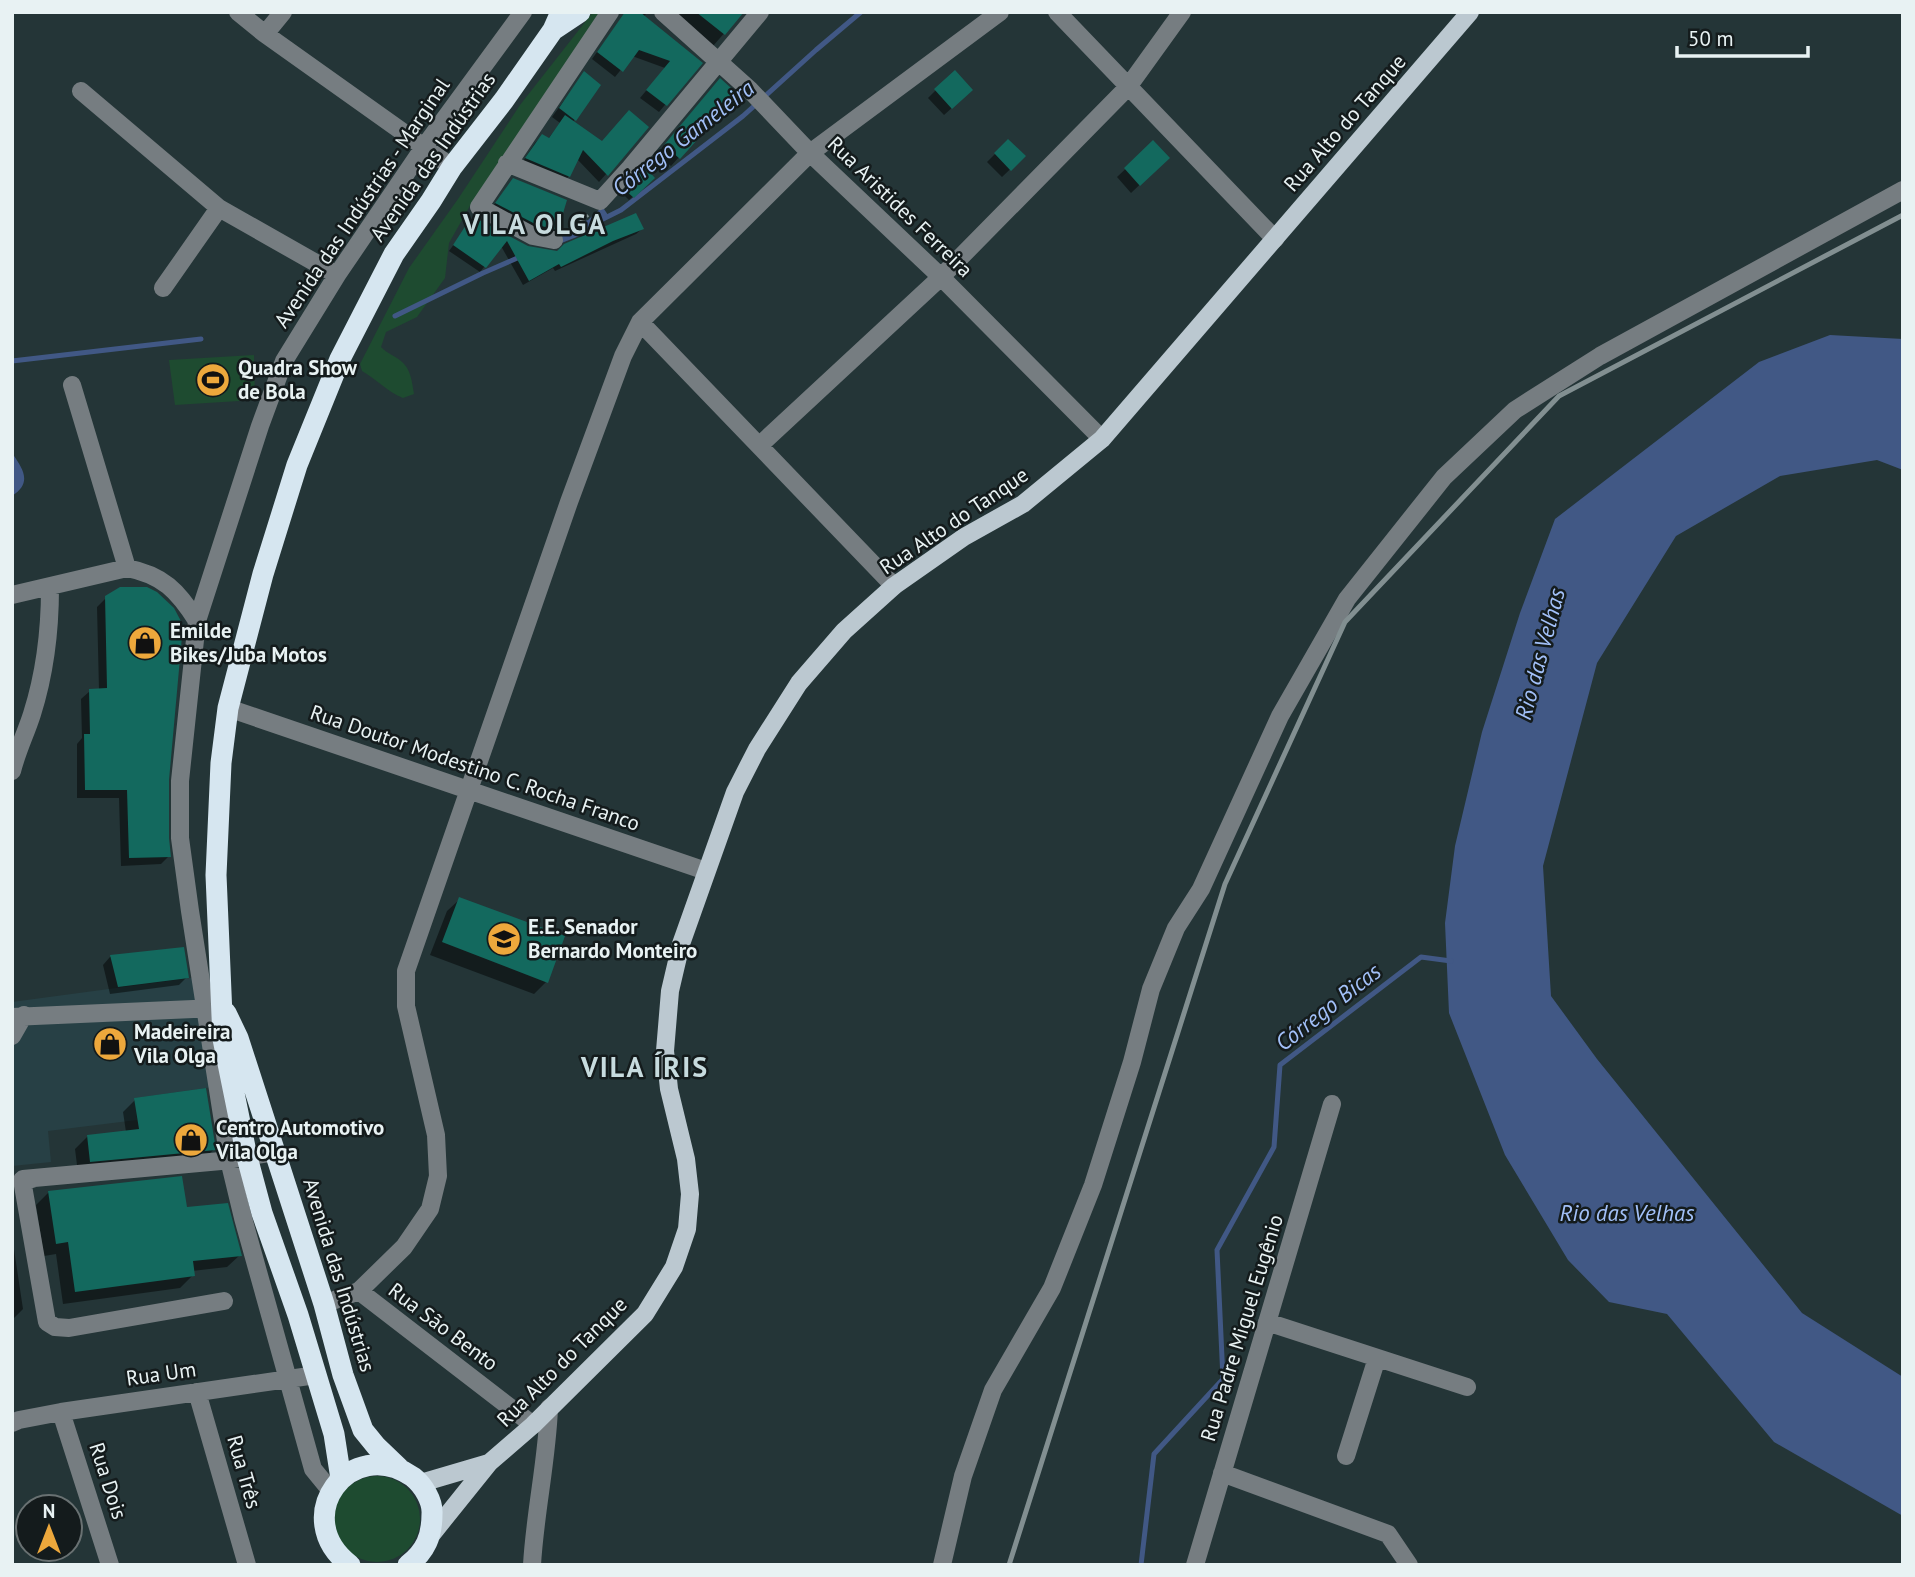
<svg xmlns="http://www.w3.org/2000/svg" width="1915" height="1577" font-family="'PT Sans',sans-serif">
<style>
.built{fill:#274045}
.green{fill:#1e4b30}
.water{fill:#415885}
.shadow{fill:#0007}
.lines{fill:none;stroke-linecap:round;stroke-linejoin:round}
.stream{stroke:#415885;stroke-width:5}
.building{fill:#13695e}
.path{stroke:#7f8d8e;stroke-width:3.5;stroke-dasharray:5 3.5;stroke-linecap:butt}
.minor{stroke:#767d81;stroke-width:18}
.major{stroke:#bbc8d0;stroke-width:18}
.highway{stroke:#d6e6f0;stroke-width:21}
.rail{stroke:#828f91;stroke-width:5}
.labels{text-anchor:middle;stroke-width:5;stroke-linejoin:round;paint-order:stroke}
.street-label{font-size:21px;fill:#e8f2f3;stroke:#141b1c}
.poi-label{font-size:21px;font-weight:bold;fill:#e8f2f3;stroke:#141b1c;text-anchor:start}
.water-label{font-size:23px;font-style:italic;fill:#a2c0f8;stroke:#141b1c}
.district-label{font-size:28px;font-weight:bold;letter-spacing:2px;fill:#c7dbde;stroke:#141b1c}
</style>
<rect width="100%" height="100%" fill="#243537"/>
<path class="built" d="M198,977L213,1087L135,1098L137,1120L48,1131L51,1162L12,1166V1002Z"/>
<path class="green" d="M593,12H603L547,97L535,109L471,204L449,243L445,278L417,317L386,332L381,347C389,355 394,355 401,361C411,369 412,382 414,394L403,398C388,392 376,379 362,371L360,364L409,268L458,199L520,105Z
M254,355L255,400L175,405L169,360Z
M334 1519a43 43 0 1 1 86 0a43 43 0 1 1-86 0Z"/>
<path class="water" d="M601,208L604,209L608,215L597,229L559,244L557,240L565,229L588,220Z
M1830,335L1903,339V470L1877,460L1780,476L1676,536L1597,663L1543,866L1551,996L1597,1059L1802,1313L1903,1377V1516L1774,1442L1667,1314L1609,1302L1568,1260L1505,1155L1449,1013L1445,923L1455,846L1482,732L1520,613L1555,519L1759,362Z
M12,453C24,470 32,483 12,496Z"/>
<path class="shadow" d="M626,12H644L646,14L643,17L700,63L659,112L640,98L665,68L632,56L615,77L592,59Z
M671,12H746L741,14L713,46Z
M584,73L599,86L572,123L602,143L647,128L599,182L577,159L569,176L562,183L520,166L535,143L542,136L548,139L560,123L552,117Z
M712,88L738,97L716,123L708,131L705,128L671,166L657,154Z
M936,90L963,98L944,115L928,98Z
M1008,141L1024,156L1002,177L987,162Z
M1153,143L1168,158L1131,193L1117,177Z
M645,170L653,178L629,200L623,194Z
M513,180L557,229L549,236L490,210Z
M469,224L527,248L553,253L642,229L636,234L555,271L553,268L523,285L501,246L480,272L449,251Z
M106,598L167,780L169,856L161,864L121,866L119,798H77V744L82,738L81,699L90,691L99,690L97,607Z
M460,899L546,982L534,994L430,955L447,911Z
M183,949L187,977L179,985L110,994L103,965L110,957Z
M135,1100L214,1149L202,1162L78,1173L75,1149L88,1136L126,1132L123,1112Z
M49,1192L240,1255L227,1267L192,1271L193,1275L180,1288L63,1304L56,1254L44,1256L36,1205Z
M12,1236L23,1309L12,1320Z"/>
<g class="lines">
<path class="stream" d="M601,220L621,210L743,116L816,50L861,12
M395,316L483,273L522,256
M12,361L201,339
M1141,1565L1154,1454L1223,1379L1217,1250L1274,1147L1280,1065L1421,957L1451,961"/>
</g>
<path class="building" d="M625,12H640L703,63L667,106L646,90L670,61L639,50L623,72L597,52Z
M696,12H744L725,35Z
M955,70L973,90L952,109L934,89Z
M584,71L601,85L576,121L559,108Z
M720,78L741,97L717,124L714,121L680,159L664,145Z
M629,110L649,127L608,176L583,150L570,177L525,158L542,134L549,138L565,115L602,141Z
M1008,139L1026,156L1011,171L994,153Z
M1153,140L1170,158L1140,186L1124,168Z
M645,167L655,178L634,198L625,190Z
M513,178L567,200L558,230L537,225L495,203Z
M636,213L644,229L613,241L561,267L559,264L529,281L507,241L486,268L453,245L468,222L475,226L479,220L528,246L557,251L564,244Z
M120,587H147L157,592L174,608L183,625L169,780V838L171,857L129,858L127,790H85L84,734H90L89,689L107,688L105,596Z
M459,897L565,936L548,983L442,942Z
M184,947L189,978L118,987L110,955Z
M206,1088L216,1150L90,1162L87,1135L139,1129L134,1098Z
M182,1176L187,1207L228,1203L242,1256L193,1261L195,1276L75,1292L68,1242L56,1244L48,1191Z"/>
<g class="lines">
<path class="path" d="M568,234L588,215"/>
<path class="minor" d="M238,12L265,34L452,167
M663,12L750,90L810,153L941,277L1102,439
M1057,12L1275,239
M265,34L283,12
M81,91L219,208L337,275
M507,163L600,201L630,168L760,12
M554,240L533,236L479,207L610,12
M163,288L219,208
M640,322L894,586
M72,385L127,568
M760,445L941,277L1128,87L1182,12
M12,595L127,568C163,575 178,591 197,621
M228,708L706,871
M12,771C17,751 26,733 32,714C45,673 50,630 50,588
M12,1017L216,1008
M12,1036L24,1015
M23,1179L221,1161L275,1152
M32,1179L22,1180L47,1322L55,1327L69,1328L224,1301
M359,1291L533,1425
M324,1304L359,1291L404,1247L430,1209L438,1176L436,1135L406,1006V971L569,502L623,356L640,322L810,153L1000,12
M1267,1322L1467,1387
M197,1392L247,1565
M61,1412L110,1565
M12,1423L19,1420L61,1412L316,1375
M1346,1456L1377,1358
M1222,1473L1388,1534L1409,1565
M331,1491L313,1469L243,1218L229,1160L190,911L180,838V781L197,621L260,426L284,361L337,275L424,147L523,12
M532,1565C535,1512 547,1461 549,1408
M942,1565L963,1476L993,1390L1052,1288L1093,1185L1132,1062L1151,989L1176,928L1201,889L1280,716L1347,599L1444,477L1515,410L1600,356L1903,190
M1195,1565L1332,1104"/>
<path class="major" d="M421,1483L489,1463
M432,1534L489,1463L533,1425L645,1314L674,1267L687,1229L690,1194L686,1159L669,1089L665,1051L670,991L681,944L735,792L757,749L799,683L844,631L894,586L964,537L1023,504L1102,439L1470,12"/>
<path class="highway" d="M553,30L580,12
M226,1013L238,1038L324,1304L343,1375L363,1430L376,1446L399,1468
M341,1479L334,1434L298,1315L262,1213L247,1157L223,1039L216,875L221,763L228,708L263,574L297,465L340,359L394,254L431,201L452,167L504,100L553,30L561,12
M350,1565C288,1518 350,1433 413,1477C423,1485 433,1501 432,1514C432,1536 426,1551 408,1565"/>
<path class="rail" d="M1009,1565L1225,884L1345,622L1559,396L1903,215"/>
</g>
<defs>
<g id="stadium-disc" transform="scale(1.75)"><circle r="9.5" fill="#eda83c" stroke="#141b1c"/><path d="M0-5a6.5 5 0 1 0 0 10a6.5 5 0 1 0 0-10ZM-3.5-1.8h7v3.6h-7Z" fill="#111"/></g>
<g id="shop-disc" transform="scale(1.75)"><circle r="9.5" fill="#eda83c" stroke="#141b1c"/><path d="M-5-2.5h2.3a2.7 3.5 0 0 1 5.4 0H5L5.5 6h-11ZM-1.5-2.5h3a1.5 2.3 0 0 0-3 0Z" fill="#111"/></g>
<g id="school-disc" transform="scale(1.75)"><circle r="9.5" fill="#eda83c" stroke="#141b1c"/><path d="M0-5L7-2L0 1L-7-2ZM-4 1L0 2.5L4 1V4Q0 6-4 4Z" fill="#111"/></g>
</defs>
<g fill-rule="evenodd">
<use href="#stadium-disc" x="213" y="380"/>
<use href="#shop-disc" x="145" y="643"/>
<use href="#school-disc" x="504" y="939"/>
<use href="#shop-disc" x="110" y="1044"/>
<use href="#shop-disc" x="191" y="1140"/>
</g>
<g class="labels">
<g class="street-label">
<text transform="translate(1345 123) rotate(-49)" y="7">Rua Alto do Tanque</text>
<text transform="translate(433 157) rotate(-55)" y="7">Avenida das Indústrias</text>
<text transform="translate(362 203) rotate(-56)" y="7">Avenida das Indústrias - Marginal</text>
<text transform="translate(900 207) rotate(44)" y="7">Rua Aristides Ferreira</text>
<text transform="translate(954 521) rotate(-34)" y="7">Rua Alto do Tanque</text>
<text transform="translate(475 768) rotate(19)" y="7">Rua Doutor Modestino C. Rocha Franco</text>
<text transform="translate(339 1275) rotate(73)" y="7">Avenida das Indústrias</text>
<text transform="translate(443 1327) rotate(37)" y="7">Rua São Bento</text>
<text transform="translate(1242 1328) rotate(-73)" y="7">Rua Padre Miguel Eugênio</text>
<text transform="translate(562 1362) rotate(-45)" y="7">Rua Alto do Tanque</text>
<text transform="translate(161 1374) rotate(-8)" y="7">Rua Um</text>
<text transform="translate(244 1472) rotate(74)" y="7">Rua Três</text>
<text transform="translate(108 1481) rotate(72)" y="7">Rua Dois</text>
</g>
<g class="poi-label">
<text x="238" y="375">Quadra Show<tspan x="238" dy="24">de Bola</tspan></text>
<text x="170" y="638">Emilde<tspan x="170" dy="24">Bikes/Juba Motos</tspan></text>
<text x="528" y="934">E.E. Senador<tspan x="528" dy="24">Bernardo Monteiro</tspan></text>
<text x="134" y="1039">Madeireira<tspan x="134" dy="24">Vila Olga</tspan></text>
<text x="216" y="1135">Centro Automotivo<tspan x="216" dy="24">Vila Olga</tspan></text>
</g>
<g class="water-label">
<text transform="translate(683 138) rotate(-38)" y="8">Córrego Gameleira</text>
<text transform="translate(1540 654) rotate(-75)" y="8">Rio das Velhas</text>
<text transform="translate(1328 1007) rotate(-38)" y="8">Córrego Bicas</text>
<text x="1627" y="1221">Rio das Velhas</text>
</g>
<g class="district-label">
<text x="535" y="234">VILA OLGA</text>
<text x="645" y="1077">VILA ÍRIS</text>
</g>
</g>
<rect width="1915" height="1577" fill="none" stroke="#e8f2f3" stroke-width="28"/>
<g transform="translate(49 1528)"><circle r="33" fill="#141b1c" stroke="#697172" stroke-width="2"/>
<path d="M0-5L12 26L0 18L-12 26Z" fill="#eda83c"/>
<text y="-10" font-size="19" font-weight="bold" text-anchor="middle" fill="#e8f2f3">N</text>
</g>
<path d="M1677 46v10h131v-10" fill="none" stroke="#e8f2f3" stroke-width="3.5"/>
<text x="1688" y="46" font-size="21" fill="#e8f2f3" stroke="#141b1c" stroke-width="5" paint-order="stroke">50 m</text>
</svg>
